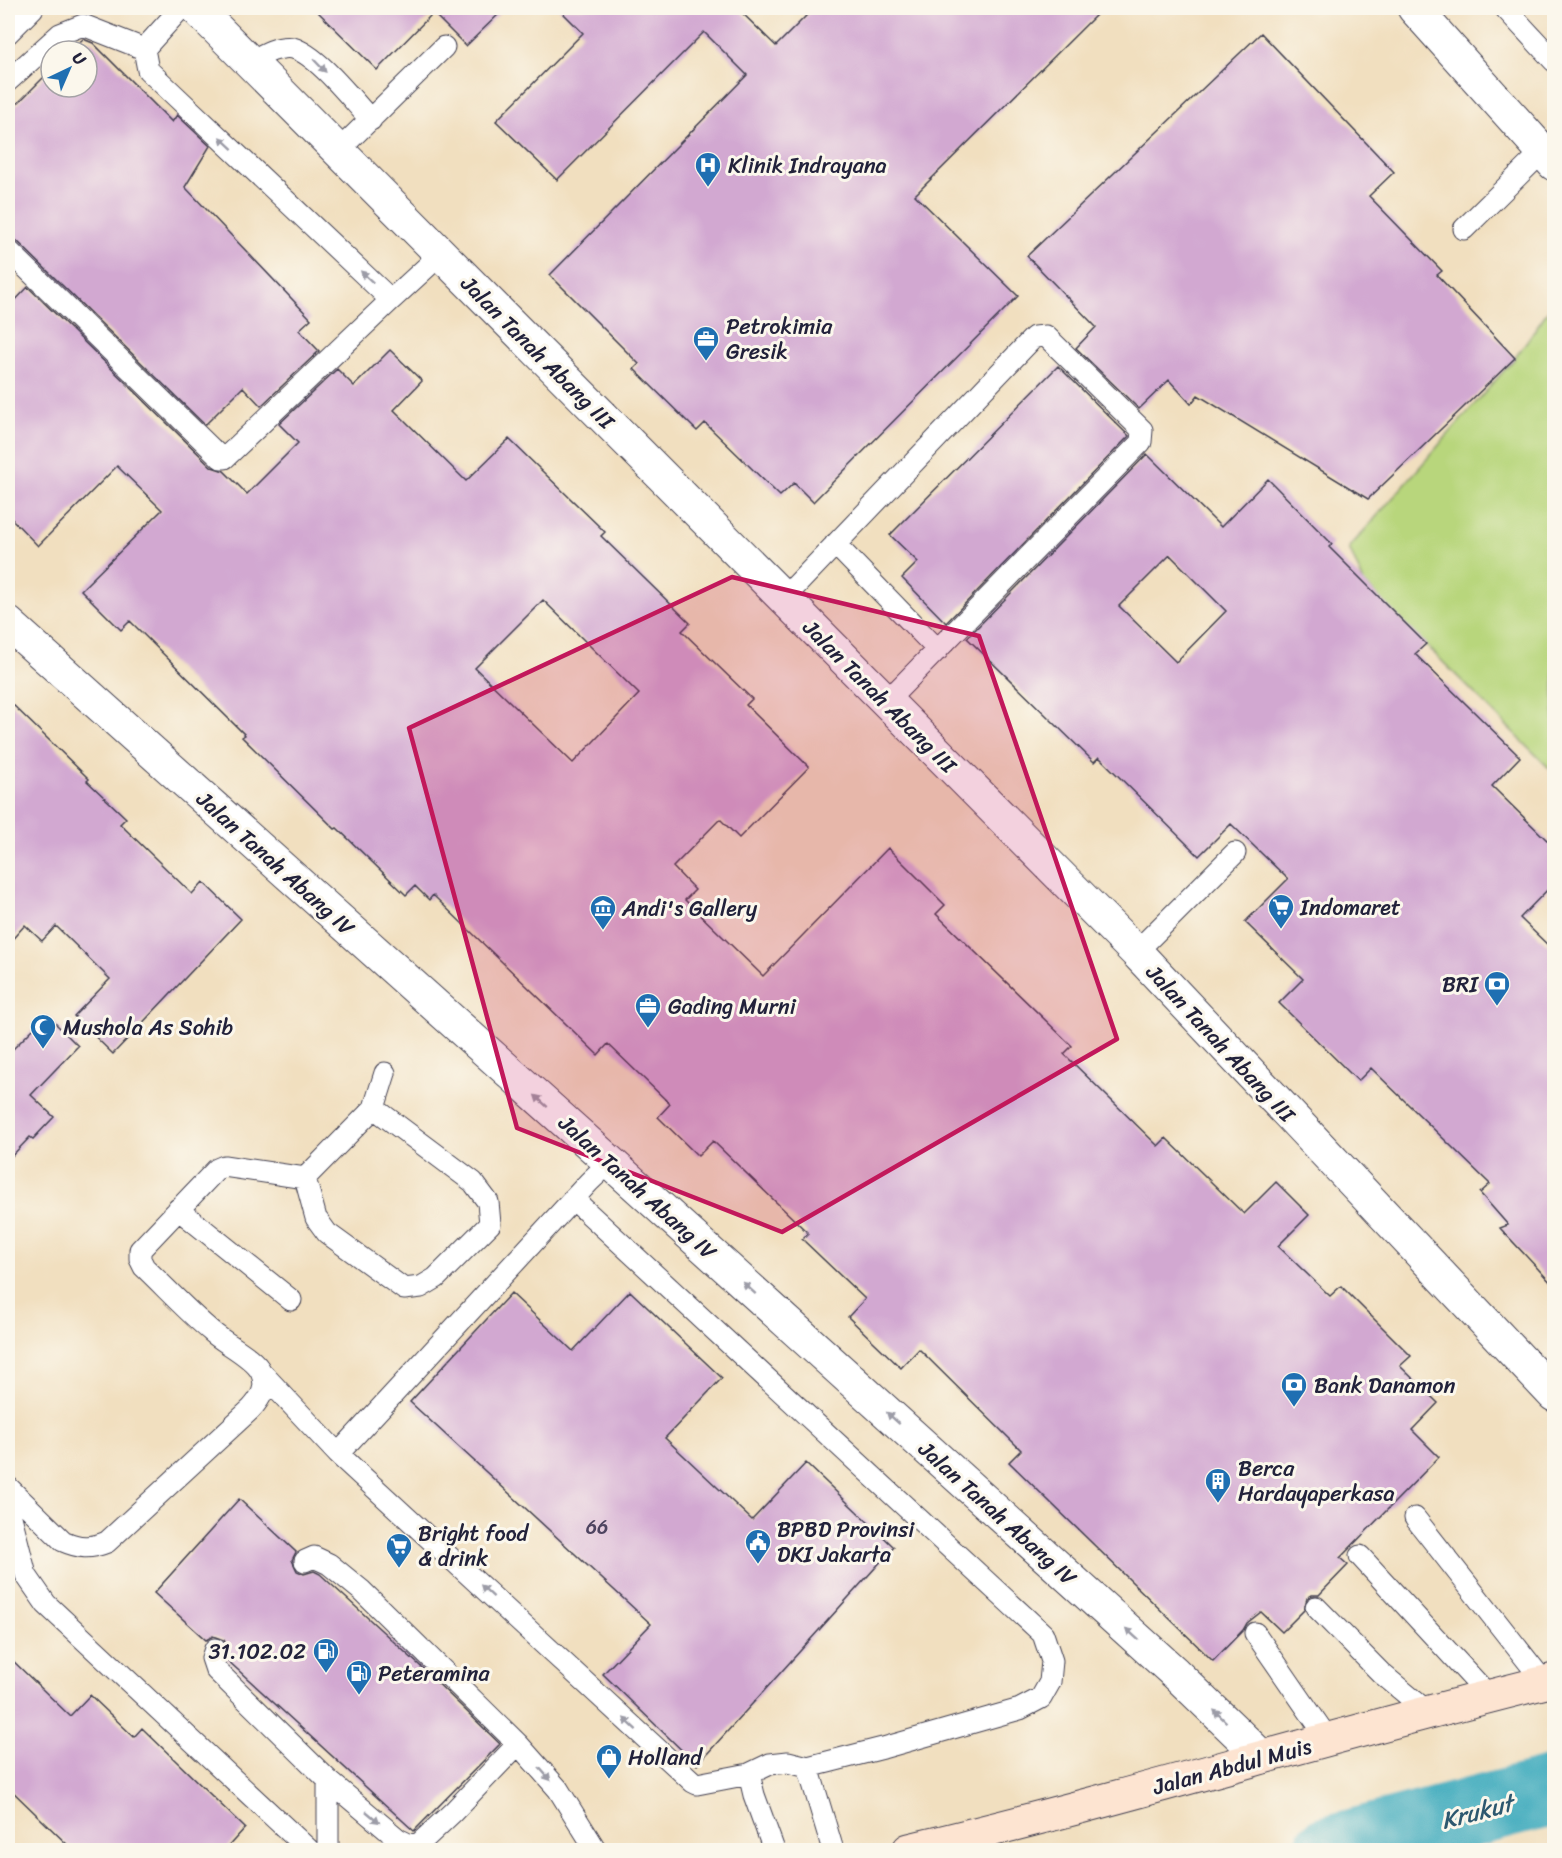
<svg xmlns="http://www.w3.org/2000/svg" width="1562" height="1858" font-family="Sriracha,sans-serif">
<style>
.green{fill:#b8d67c;stroke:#6d7c5c;stroke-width:1.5}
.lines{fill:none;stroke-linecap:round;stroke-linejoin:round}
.river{stroke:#3eaabd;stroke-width:70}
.building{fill:#d2a8d1;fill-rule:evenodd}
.service-casing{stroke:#413e4f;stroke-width:23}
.minor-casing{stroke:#413e4f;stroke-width:35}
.tertiary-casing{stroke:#413e4f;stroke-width:35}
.secondary-casing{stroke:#413e4f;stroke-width:35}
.service{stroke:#fff;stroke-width:21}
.minor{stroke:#fff;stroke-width:33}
.tertiary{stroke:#fff;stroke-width:33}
.secondary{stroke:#fde4d1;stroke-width:33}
.oneway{fill:#9c9ca7}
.marked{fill:#c2185b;fill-opacity:0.2;stroke:#c2185b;stroke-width:4.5;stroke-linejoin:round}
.labels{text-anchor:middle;stroke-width:6;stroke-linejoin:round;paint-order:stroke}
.number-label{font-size:20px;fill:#4e4460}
.poi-label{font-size:22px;fill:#22223b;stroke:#fbf7ec;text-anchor:start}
.street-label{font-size:22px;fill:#22223b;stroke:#fbf7ec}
.water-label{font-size:24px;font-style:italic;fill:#2d586f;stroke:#fbf7ec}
</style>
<rect width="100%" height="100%" fill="#fbf7ec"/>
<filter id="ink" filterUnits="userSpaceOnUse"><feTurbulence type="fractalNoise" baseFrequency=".0167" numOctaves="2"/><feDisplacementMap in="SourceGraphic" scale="12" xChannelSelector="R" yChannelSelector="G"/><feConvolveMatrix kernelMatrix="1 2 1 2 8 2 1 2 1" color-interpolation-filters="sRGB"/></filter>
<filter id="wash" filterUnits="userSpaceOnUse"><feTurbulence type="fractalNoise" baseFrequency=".008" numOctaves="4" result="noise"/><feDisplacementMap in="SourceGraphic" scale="24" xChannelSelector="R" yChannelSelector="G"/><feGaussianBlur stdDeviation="1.35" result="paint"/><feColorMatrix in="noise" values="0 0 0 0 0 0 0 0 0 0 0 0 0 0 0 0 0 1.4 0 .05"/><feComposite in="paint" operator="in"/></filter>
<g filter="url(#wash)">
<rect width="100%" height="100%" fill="#f1dfbf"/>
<path class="green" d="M1554,302V773L1364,583L1349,548L1515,358Z"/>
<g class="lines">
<path class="river" d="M1329,1850L1554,1791"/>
</g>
<g id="blocks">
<path class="building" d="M314,8H505L466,46L433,13L377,70Z
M558,8H737L776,46L814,8H1103L915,195L1018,296L813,502L794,483L780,496L705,423L697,431L634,369L639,364L550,275L747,75L704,32L557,180L496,121L583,33Z
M1261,33L1394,172L1369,196L1442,271L1437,275L1515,358L1368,499L1198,395L1191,404L1169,380L1139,409L1076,348L1096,327L1027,256Z
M83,39L93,43L172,122L177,115L210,146L185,187L311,319L299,330L319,351L261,406L243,387L205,425L17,241L8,238V113L51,70V87H87V51H70Z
M28,287L212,467L224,471L247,494L298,443L279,424L337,369L354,386L390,350L422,381L394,410L466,481L509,439L605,532L601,536L690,623L682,631L752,699L746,705L809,767L739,838L720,819L673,867L695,890L685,900L763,976L888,848L945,905L936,914L1072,1046L1064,1054L1158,1146L1166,1138L1244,1214L1276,1182L1309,1215L1278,1246L1330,1296L1341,1286L1411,1356L1400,1366L1438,1403L1412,1430L1439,1457L1340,1558L1348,1565L1319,1595H1312L1307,1598L1304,1610L1282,1632L1261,1612L1247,1623L1243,1630L1213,1661L1009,1462L1021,1450L919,1349L901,1368L848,1317L865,1299L802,1239L808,1233L713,1141L698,1156L658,1117L670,1104L608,1044L598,1055L433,895L429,900L415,886L406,895L337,828L335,829L242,737L245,735L130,621L121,630L81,590L162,510L117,466L38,546L8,515V308ZM543,600L639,694L573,763L475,668Z
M1058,366L1129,436L946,623L902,578L918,562L890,535Z
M1147,454L1221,527L1268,479L1332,544L1329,547L1426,644L1415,654L1520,757L1492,786L1554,847V883L1520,918L1554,951V1286L1500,1228L1508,1225L1480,1193L1490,1184L1371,1068L1358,1081L1279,1003L1303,979L1245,922L1288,879L1231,824L1199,856L1099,757L1094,762L967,638ZM1170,555L1226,611L1176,662L1119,606Z
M8,700L89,779L87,781L126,818L120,824L192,894L203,882L241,919L113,1054L74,1016L110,979L56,926L42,941L25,925L8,944Z
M47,1015L78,1046L31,1095L54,1117L33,1139L30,1137L8,1160V1054Z
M630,1291L722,1378L665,1438L752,1520L806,1463L894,1547L697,1765L603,1674L651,1624L410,1402L511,1293L573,1351Z
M239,1499L296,1552L292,1560L297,1571L304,1574L314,1571L320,1574L418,1664L500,1744L414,1831L226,1659L228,1647L224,1640L213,1636L206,1640L154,1593Z
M8,1656L70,1716L90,1695L134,1737L142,1728L245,1828L224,1851H74L8,1787Z"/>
</g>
</g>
<g filter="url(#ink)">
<use href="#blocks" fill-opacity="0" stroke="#413e4f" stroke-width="1.5"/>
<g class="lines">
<g class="service-casing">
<path id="service" d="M181,8L144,49L148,70L391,300L441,254
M1505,8L1554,61
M8,33L33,8
M250,62C262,55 278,45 293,48C318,55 352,100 371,120
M8,81L60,34L83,25L144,49
M338,151L444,47
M1464,229L1543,151
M8,250L221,458H225L391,300
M835,544L938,650
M783,599L1034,337L1046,336L1142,430L1141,442L886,702
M1136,952L1235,853
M305,1178L316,1218L327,1233L404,1289L421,1287L436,1278L490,1224L488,1202L473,1182L374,1108
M178,1209L291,1300
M262,1373L338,1454L693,1782L697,1784L749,1774L770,1764L788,1762L808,1767L883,1748L1020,1709L1041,1698L1050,1682L1052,1661L1043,1634L573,1199
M338,1454L589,1182L610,1162
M8,1487L63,1541C79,1548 90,1549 107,1542L251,1409C261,1398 268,1387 261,1372C253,1356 225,1344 211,1331C187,1311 166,1288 144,1267L140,1259V1250L217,1169L224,1166L305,1178L374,1108L385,1073
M8,1505L26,1575L46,1604L309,1850
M1415,1518L1544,1682
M1360,1556L1490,1697
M305,1561L314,1557L329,1564L362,1591L518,1744
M1316,1607L1381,1673L1429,1713
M1255,1633L1328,1739
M215,1649L212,1658L216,1670L328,1780L398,1839L410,1845L420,1843L453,1812L518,1744L558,1789L596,1850
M808,1767L833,1850
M749,1774L754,1795L774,1850
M328,1780V1850"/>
</g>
<g class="minor-casing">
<path id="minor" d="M196,8L1136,952L1554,1395
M8,623L610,1162L1175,1673L1262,1757"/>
</g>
<g class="tertiary-casing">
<path id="tertiary" d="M1414,8L1554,164"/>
</g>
<g class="secondary-casing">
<path id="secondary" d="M909,1850C1125,1799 1338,1733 1554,1680"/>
</g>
<use href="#service" class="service"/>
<use href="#minor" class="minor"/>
<use href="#tertiary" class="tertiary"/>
<use href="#secondary" class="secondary"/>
</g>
<defs><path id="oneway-solid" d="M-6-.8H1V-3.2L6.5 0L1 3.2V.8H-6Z" transform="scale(1.5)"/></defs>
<g class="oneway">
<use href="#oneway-solid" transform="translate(320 66) rotate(46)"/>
<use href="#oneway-solid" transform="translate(226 143) rotate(-137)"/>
<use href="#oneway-solid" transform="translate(367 277) rotate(-137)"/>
<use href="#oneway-solid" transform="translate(541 1101) rotate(-138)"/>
<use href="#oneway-solid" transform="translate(749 1288) rotate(-138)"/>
<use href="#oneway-solid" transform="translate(893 1418) rotate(-138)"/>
<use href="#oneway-solid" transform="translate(487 1591) rotate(-137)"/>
<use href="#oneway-solid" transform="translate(1132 1634) rotate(-138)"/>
<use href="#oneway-solid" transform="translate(1220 1716) rotate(-136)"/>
<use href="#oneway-solid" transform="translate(630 1724) rotate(-137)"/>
<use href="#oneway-solid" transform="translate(545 1774) rotate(48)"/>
<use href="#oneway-solid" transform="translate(373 1817) rotate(40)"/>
</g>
</g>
<path class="marked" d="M732,577L979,636L1117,1039L782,1232L517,1128L409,728Z"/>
<defs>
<g id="hospital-pin" transform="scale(1.35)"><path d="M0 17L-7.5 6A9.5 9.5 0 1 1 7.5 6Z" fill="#1f6fb2" stroke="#fbf7ec"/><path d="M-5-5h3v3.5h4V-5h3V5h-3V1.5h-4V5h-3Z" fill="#fff"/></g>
<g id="office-pin" transform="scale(1.35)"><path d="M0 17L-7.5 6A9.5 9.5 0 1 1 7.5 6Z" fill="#1f6fb2" stroke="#fbf7ec"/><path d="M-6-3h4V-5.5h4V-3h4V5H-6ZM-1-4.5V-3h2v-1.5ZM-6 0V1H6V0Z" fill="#fff"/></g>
<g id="supermarket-pin" transform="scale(1.35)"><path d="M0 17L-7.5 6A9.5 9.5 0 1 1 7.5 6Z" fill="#1f6fb2" stroke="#fbf7ec"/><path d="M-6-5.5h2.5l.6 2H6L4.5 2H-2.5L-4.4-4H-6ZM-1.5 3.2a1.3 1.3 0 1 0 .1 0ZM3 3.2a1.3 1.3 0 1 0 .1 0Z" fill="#fff"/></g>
<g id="museum-pin" transform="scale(1.35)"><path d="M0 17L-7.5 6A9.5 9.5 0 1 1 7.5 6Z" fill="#1f6fb2" stroke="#fbf7ec"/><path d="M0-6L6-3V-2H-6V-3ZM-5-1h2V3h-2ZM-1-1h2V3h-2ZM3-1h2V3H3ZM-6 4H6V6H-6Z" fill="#fff"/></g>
<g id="bank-pin" transform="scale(1.35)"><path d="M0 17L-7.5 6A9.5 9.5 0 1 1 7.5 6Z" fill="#1f6fb2" stroke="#fbf7ec"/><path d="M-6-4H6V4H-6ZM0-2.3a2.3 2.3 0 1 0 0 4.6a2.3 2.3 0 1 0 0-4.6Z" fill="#fff"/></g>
<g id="mosque-pin" transform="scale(1.35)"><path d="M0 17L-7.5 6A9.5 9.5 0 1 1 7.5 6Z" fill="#1f6fb2" stroke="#fbf7ec"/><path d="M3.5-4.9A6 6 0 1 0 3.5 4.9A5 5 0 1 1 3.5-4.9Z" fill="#fff"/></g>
<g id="building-pin" transform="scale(1.35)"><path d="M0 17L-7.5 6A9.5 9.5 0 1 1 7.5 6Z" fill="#1f6fb2" stroke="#fbf7ec"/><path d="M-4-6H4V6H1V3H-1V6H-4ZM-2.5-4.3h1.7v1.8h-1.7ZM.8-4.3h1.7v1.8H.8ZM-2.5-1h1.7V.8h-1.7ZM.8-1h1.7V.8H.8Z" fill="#fff"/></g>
<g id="civic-pin" transform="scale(1.35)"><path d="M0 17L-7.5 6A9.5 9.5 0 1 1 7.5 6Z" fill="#1f6fb2" stroke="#fbf7ec"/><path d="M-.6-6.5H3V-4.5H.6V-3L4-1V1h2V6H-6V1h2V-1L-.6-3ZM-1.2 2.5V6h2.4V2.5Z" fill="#fff"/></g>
<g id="fuel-pin" transform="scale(1.35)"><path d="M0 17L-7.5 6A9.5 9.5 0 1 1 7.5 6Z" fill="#1f6fb2" stroke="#fbf7ec"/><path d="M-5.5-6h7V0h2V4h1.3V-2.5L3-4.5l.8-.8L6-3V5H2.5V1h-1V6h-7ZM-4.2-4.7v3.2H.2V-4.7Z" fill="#fff"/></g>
<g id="shop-pin" transform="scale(1.35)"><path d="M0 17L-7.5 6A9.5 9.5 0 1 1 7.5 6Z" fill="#1f6fb2" stroke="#fbf7ec"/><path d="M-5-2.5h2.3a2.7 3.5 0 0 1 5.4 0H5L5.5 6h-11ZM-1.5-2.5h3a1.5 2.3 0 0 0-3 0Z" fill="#fff"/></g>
</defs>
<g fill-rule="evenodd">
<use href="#hospital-pin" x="708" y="165"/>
<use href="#office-pin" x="706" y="339"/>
<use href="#supermarket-pin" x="1281" y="907"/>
<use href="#museum-pin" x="603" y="908"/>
<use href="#bank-pin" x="1497" y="984"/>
<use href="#office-pin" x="648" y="1006"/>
<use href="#mosque-pin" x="43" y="1027"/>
<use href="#bank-pin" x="1294" y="1385"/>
<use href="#building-pin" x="1218" y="1481"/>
<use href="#civic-pin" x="758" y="1542"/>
<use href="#supermarket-pin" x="399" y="1546"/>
<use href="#fuel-pin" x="326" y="1651"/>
<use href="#fuel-pin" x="359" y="1673"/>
<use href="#shop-pin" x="609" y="1757"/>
</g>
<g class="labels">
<g class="number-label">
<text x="597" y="1534">66</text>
</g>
<g class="poi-label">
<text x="728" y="173">Klinik Indrayana</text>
<text x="726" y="334">Petrokimia<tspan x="726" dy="25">Gresik</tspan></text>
<text x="1300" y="915">Indomaret</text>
<text x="622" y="916">Andi's Gallery</text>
<text x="1478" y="992" text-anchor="end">BRI</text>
<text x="668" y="1014">Gading Murni</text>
<text x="63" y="1035">Mushola As Sohib</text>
<text x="1314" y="1393">Bank Danamon</text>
<text x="1238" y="1476">Berca<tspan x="1238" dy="25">Hardayaperkasa</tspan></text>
<text x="777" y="1537">BPBD Provinsi<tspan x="777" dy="25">DKI Jakarta</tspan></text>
<text x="418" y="1541">Bright food<tspan x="418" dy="25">&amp; drink</tspan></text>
<text x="306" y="1659" text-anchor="end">31.102.02</text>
<text x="378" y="1681">Peteramina</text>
<text x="628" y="1765">Holland</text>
</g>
<g class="street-label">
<text transform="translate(538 352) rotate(45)" y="8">Jalan Tanah Abang III</text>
<text transform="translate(880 696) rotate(45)" y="8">Jalan Tanah Abang III</text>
<text transform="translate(276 863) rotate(42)" y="8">Jalan Tanah Abang IV</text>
<text transform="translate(1221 1043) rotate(47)" y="8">Jalan Tanah Abang III</text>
<text transform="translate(638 1187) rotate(42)" y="8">Jalan Tanah Abang IV</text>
<text transform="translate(998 1513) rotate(42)" y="8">Jalan Tanah Abang IV</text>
<text transform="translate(1232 1766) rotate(-15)" y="8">Jalan Abdul Muis</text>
</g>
<g class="water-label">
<text transform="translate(1477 1812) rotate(-15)" y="8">Krukut</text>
</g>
</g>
<rect width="1562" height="1858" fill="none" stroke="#fbf7ec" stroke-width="30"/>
<g transform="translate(69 69) rotate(44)"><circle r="28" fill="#fbf7ec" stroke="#a4a2a5" stroke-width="1.5"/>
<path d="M0-4.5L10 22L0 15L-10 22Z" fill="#1f6fb2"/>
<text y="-9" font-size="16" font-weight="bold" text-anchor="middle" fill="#22223b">U</text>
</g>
</svg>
